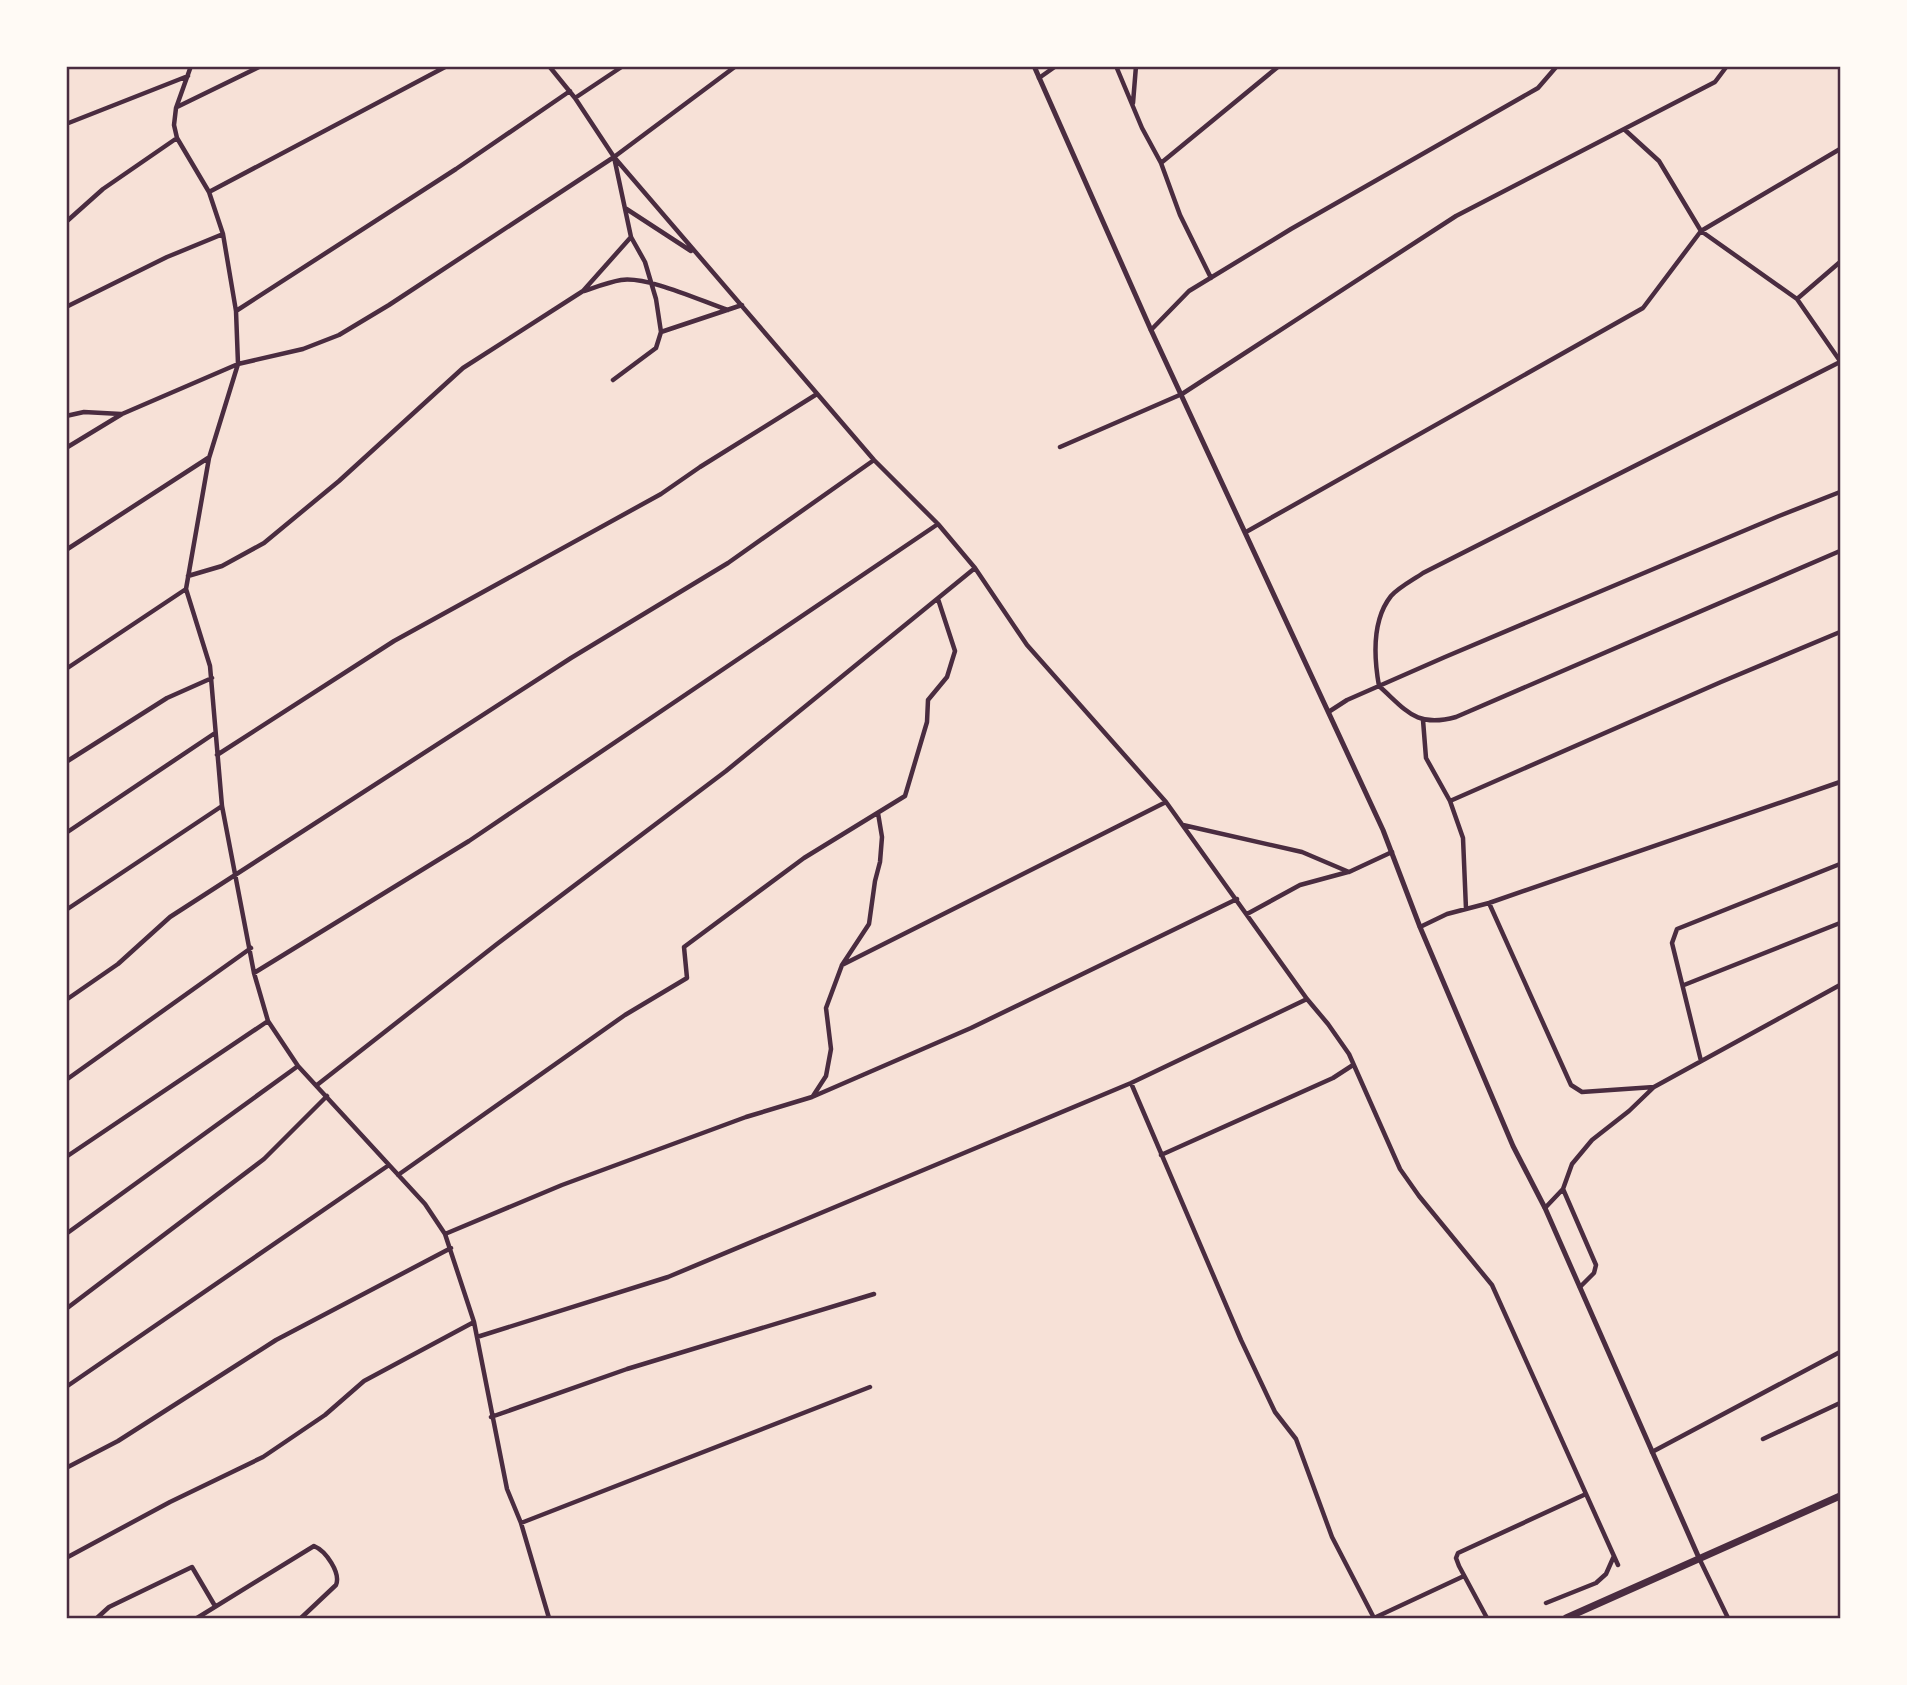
<svg xmlns="http://www.w3.org/2000/svg" width="1907" height="1685" font-family="'Alegreya Sans',sans-serif">
<style>
.lines{fill:none;stroke-linecap:round;stroke-linejoin:round}
.minor{stroke:#4a2c40;stroke-width:4.5}
.tertiary{stroke:#4a2c40;stroke-width:5}
.primary{stroke:#4a2c40;stroke-width:7}
.neatline{fill:none;stroke:#4a2c40;stroke-width:2.5}
</style>
<rect width="100%" height="100%" fill="#f7e1d7"/>
<g class="lines">
<path class="minor" d="M191,66L176,108L174,125L177,138L209,192L223,234L236,311L238,364L209,458L186,589L210,666L222,806L254,973L268,1021L298,1066L425,1204L445,1234L474,1322L507,1489L521,1523L549,1618
M549,66L575,98L614,157L631,237L645,262L656,299L661,332L656,348L613,380
M1116,66L1142,128L1161,163L1180,215L1211,278
M1039,78L1056,66
M575,98L623,66
M1133,103L1136,66
M177,107L261,66
M66,124L188,76
M1625,130L1659,161L1701,231L1797,299L1840,361
M614,157L874,460L938,524L975,568L1027,645L1166,802L1307,999L1328,1024L1349,1054L1400,1169L1419,1196L1492,1285L1618,1565
M1161,163L1279,66
M209,192L447,66
M625,208L691,251
M66,222L103,189L177,138
M584,291C596,287 609,282 621,280C648,276 701,301 728,310
M1797,299L1840,262
M66,307L167,257L223,234
M236,311L456,169L570,91
M1151,330L1189,291L1291,229L1538,88L1557,66
M661,332L742,305
M1840,362L1423,573C1413,580 1399,587 1391,596C1372,620 1374,658 1379,686C1407,711 1416,728 1456,717L1840,551
M66,416L84,412L121,414
M1060,447L1182,394L1456,216L1715,82L1727,66
M66,448L122,414L238,364L303,349L339,335L389,305L614,157L736,66
M1246,532L1643,308L1701,231L1840,149
M66,550L208,458
M188,576L222,566L264,543L339,481L463,368L583,291L631,237
M66,669L186,589
M1330,711L1347,700L1445,657L1779,516L1840,492
M1423,720L1426,758L1450,801L1463,838L1466,909
M217,755L394,641L661,494L700,467L817,394
M66,762L167,698L212,678
M1450,801L1721,682L1840,632
M1183,825L1302,852L1349,872L1392,852
M66,833L215,733
M1489,903L1571,1085L1582,1092L1654,1087L1840,985
M66,910L222,806
M1247,914L1300,885L1348,872
M1420,927L1447,914L1489,903L1840,782
M842,965L1166,802
M254,973L469,841L938,524
M1684,985L1840,923
M66,1000L118,964L170,917L571,658L728,563L874,460
M1701,1061L1672,943L1677,929L1840,864
M66,1080L251,948
M1131,1083L1241,1340L1275,1412L1296,1439L1332,1537L1374,1618
M317,1085L497,944L726,771L975,568
M813,1096L826,1076L831,1049L826,1008L842,965L869,924L875,881L880,862L882,837L878,813
M1161,1155L1333,1078L1353,1065
M66,1157L268,1021
M398,1175L625,1015L687,978L684,947L804,858L905,796L927,722L928,700L947,677L955,651L938,599
M1563,1189L1596,1265L1594,1273L1580,1287
M1545,1208L1563,1189L1572,1164L1592,1140L1629,1111L1654,1087
M66,1234L298,1066
M445,1234L562,1185L746,1117L812,1097L971,1028L1237,899
M66,1309L264,1159L327,1096
M477,1337L668,1277L1131,1083L1307,999
M66,1387L389,1165
M491,1417L627,1369L874,1294
M1763,1439L1840,1403
M1652,1452L1840,1352
M66,1468L118,1441L276,1340L451,1248
M521,1523L870,1387
M66,1558L170,1502L263,1457L325,1415L364,1381L474,1322
M1699,1558L1728,1618
M1546,1603L1596,1583L1606,1574L1614,1556
M97,1618L109,1607L192,1567L215,1606
M197,1618L314,1546C326,1551 341,1573 336,1585L301,1618
M1374,1618L1464,1576
M1487,1618L1459,1566L1456,1558L1458,1553L1586,1494"/>
<path class="tertiary" d="M1034,66L1151,330L1383,830L1420,927L1513,1146L1545,1208L1699,1558"/>
<path class="primary" d="M1566,1618L1840,1496"/>
</g>
<rect width="1907" height="1685" fill="none" stroke="#fffaf5" stroke-width="136"/>
<rect x="68" y="68" width="1771" height="1549" class="neatline"/>
</svg>
